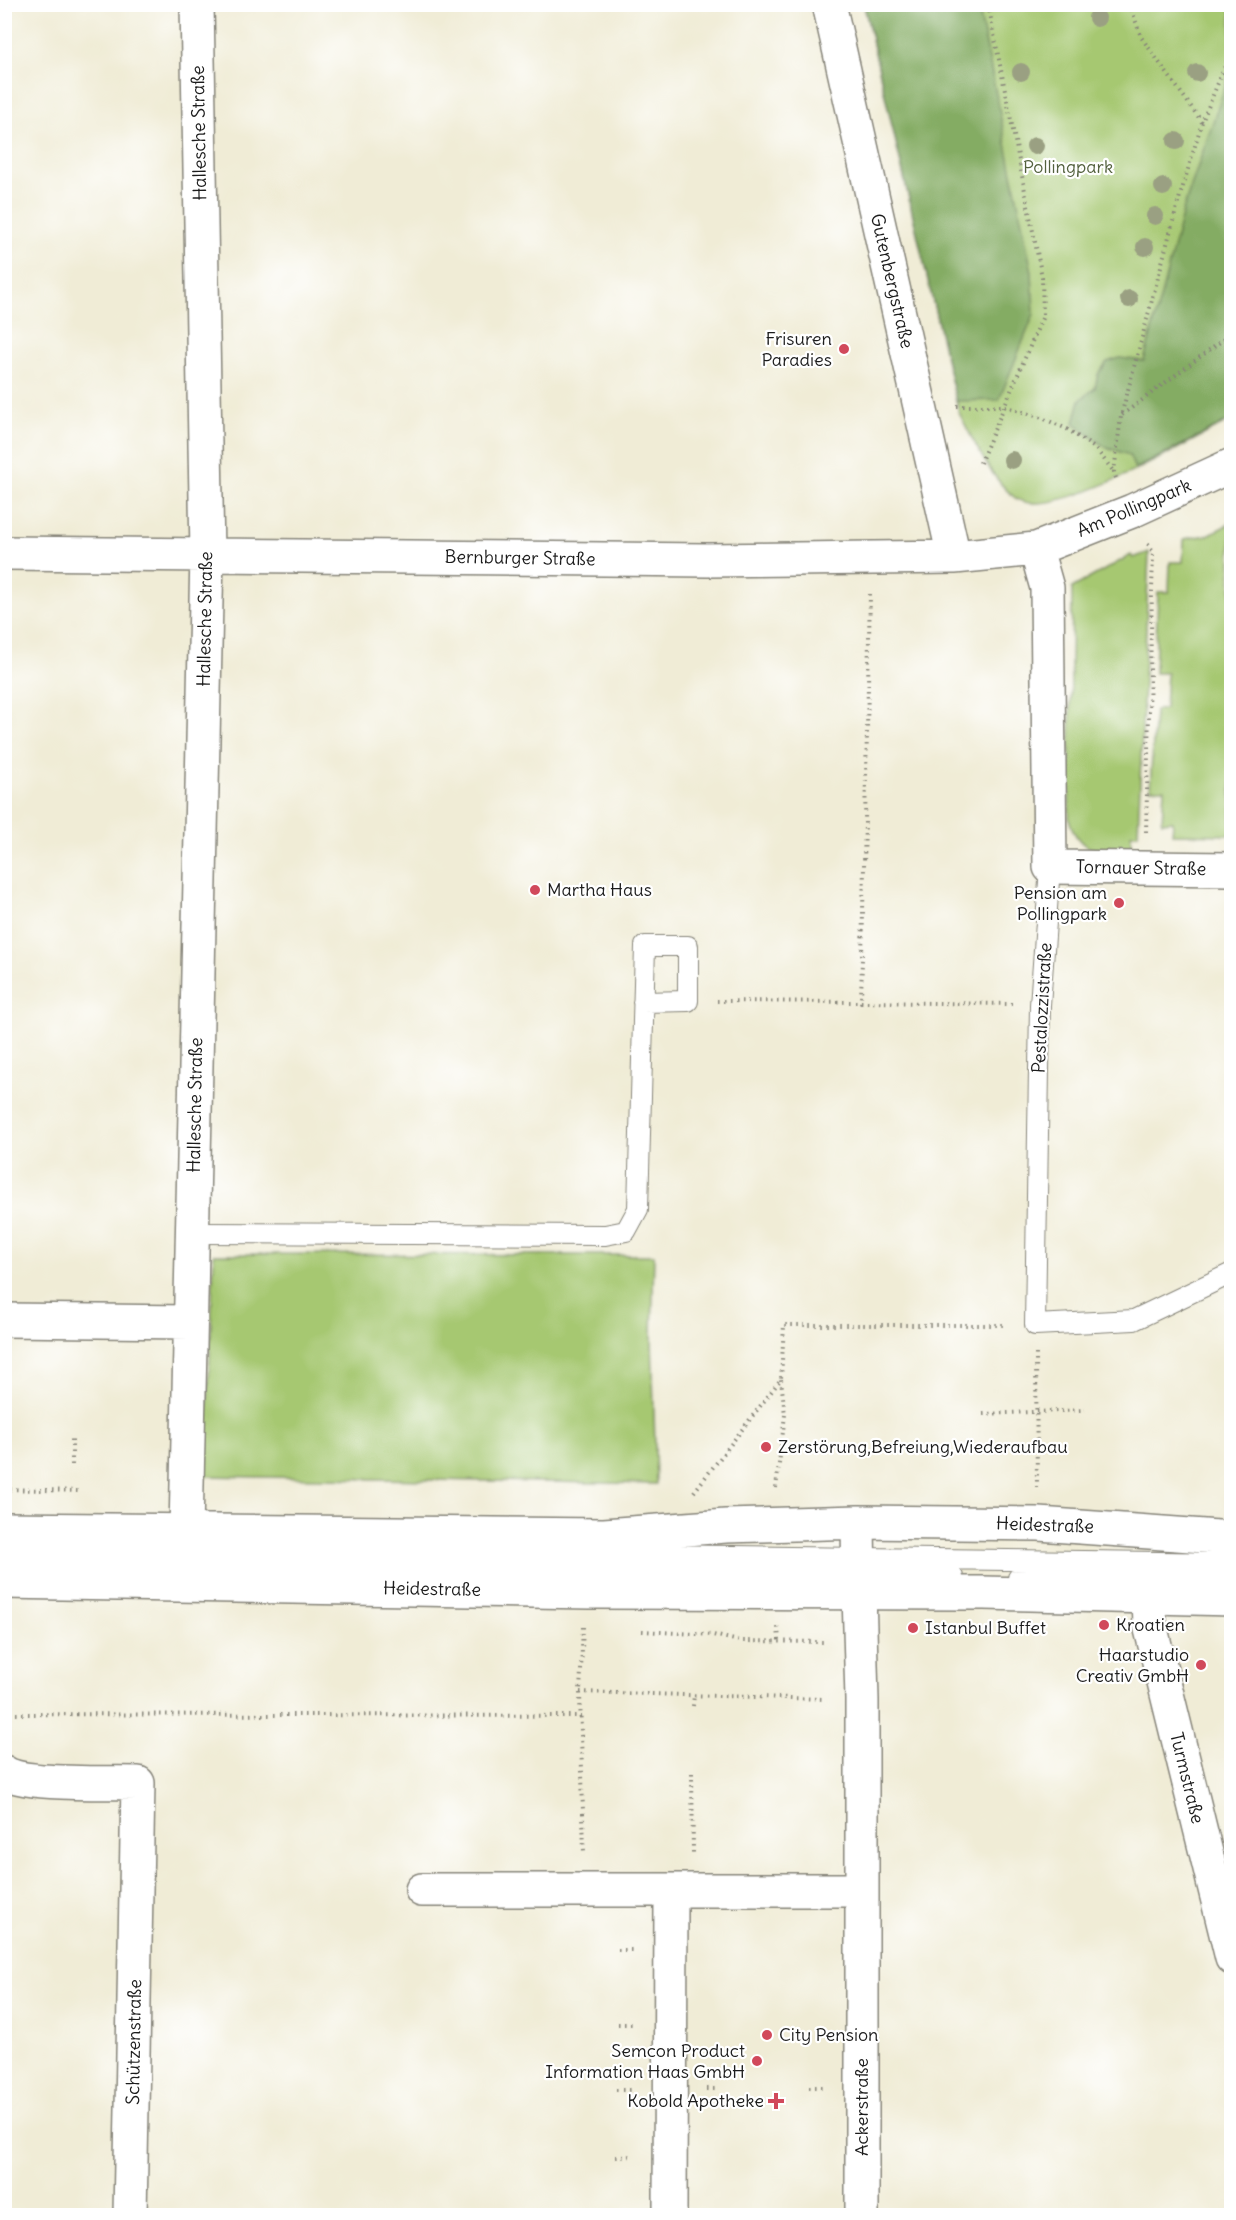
<svg xmlns="http://www.w3.org/2000/svg" width="1236" height="2220" font-family="Delius,sans-serif">
<style>
.green{fill:#a6c871;stroke:#617246;stroke-width:1.5}
.forest{fill:#84ac63;stroke:#506440;stroke-width:1.5}
.lines{fill:none;stroke-linecap:round;stroke-linejoin:round}
.service-casing{stroke:#868479;stroke-width:22}
.minor-casing{stroke:#868479;stroke-width:36}
.secondary-casing{stroke:#868479;stroke-width:36}
.path{stroke:#868479;stroke-width:4;stroke-dasharray:1.5 4.5;stroke-linecap:butt}
.service{stroke:#fff;stroke-width:20}
.minor{stroke:#fff;stroke-width:33}
.secondary{stroke:#fff;stroke-width:33}
.tree{fill:#9aa082}
.poi-dot{fill:#d1495b;stroke:#fff;stroke-width:2}
.labels{text-anchor:middle;stroke-width:4.5;stroke-linejoin:round;paint-order:stroke}
.street-label{font-size:18px;fill:#1c1c1c;stroke:#fff}
.park-label{font-size:18px;fill:#53613e;stroke:#fff}
.poi-label{font-size:18px;fill:#1c1c1c;stroke:#fff;text-anchor:end}
</style>
<rect width="100%" height="100%" fill="#fff"/>
<filter id="ink" filterUnits="userSpaceOnUse"><feTurbulence type="fractalNoise" baseFrequency=".0167" numOctaves="2"/><feDisplacementMap in="SourceGraphic" scale="12" xChannelSelector="R" yChannelSelector="G"/><feConvolveMatrix kernelMatrix="1 2 1 2 8 2 1 2 1" color-interpolation-filters="sRGB"/></filter>
<filter id="wash" filterUnits="userSpaceOnUse"><feTurbulence type="fractalNoise" baseFrequency=".008" numOctaves="4" result="noise"/><feDisplacementMap in="SourceGraphic" scale="24" xChannelSelector="R" yChannelSelector="G"/><feGaussianBlur stdDeviation="1.35" result="paint"/><feColorMatrix in="noise" values="0 0 0 0 0 0 0 0 0 0 0 0 0 0 0 0 0 1.4 0 .05"/><feComposite in="paint" operator="in"/></filter>
<g filter="url(#wash)">
<rect width="100%" height="100%" fill="#f0ecd6"/>
<path class="green" d="M864,5H1231V420C1194,439 1048,527 1014,497C989,476 974,441 959,413Z
M1231,523V835L1172,834L1173,821L1162,822L1164,789H1150L1155,710L1165,709L1167,673H1155L1158,592H1169L1170,562H1183L1184,539L1208,535Z
M1149,552L1138,834H1131V851C1098,850 1079,855 1069,819L1072,588L1131,555L1133,558Z
M214,1254L654,1255L652,1337L656,1484L205,1476Z"/>
<path class="forest" d="M864,5H978L1032,272L1034,314L999,400L956,401Z
M1231,69V420L1135,469L1129,455L1104,446L1074,423L1080,400L1095,388L1098,374L1107,362L1120,358L1144,361L1184,207Z"/>
</g>
<g filter="url(#ink)">
<g class="lines">
<g class="service-casing">
<path id="service" d="M1050,867L1040,1005L1035,1325L1134,1320L1232,1273
M193,1233L605,1235L626,1231L638,1209L645,946H688V1001L643,1002
M4,1546L1232,1563
M4,1564L953,1577
M1018,1578L1232,1580"/>
</g>
<g class="minor-casing">
<path id="minor" d="M829,4L954,557
M1036,549L1047,588L1050,867L1232,869
M4,553L708,560L954,557L1036,549L1132,511L1232,465
M4,1320L190,1322
M186,1531L207,554L197,4
M859,1593L862,1700V2216
M1149,1597L1150,1625L1232,1958
M4,1772C24,1786 110,1782 138,1783L130,2216
M422,1890H861
M670,2216L671,1890"/>
</g>
<g class="secondary-casing">
<path id="secondary" d="M858,1522L859,1593
M4,1529L604,1535L726,1526L858,1522L1039,1524L1232,1538
M4,1582L591,1592L984,1593L1232,1599"/>
</g>
<path class="path" d="M1130,4L1141,37L1202,122
M865,8L879,4
M957,406H1004L1042,418L1067,429L1096,449L1114,472
M1122,415L1232,333
M980,463L1043,316L1042,277L988,4
M1116,478L1114,472L1121,416L1178,203L1202,122L1232,49
M870,594L861,1002L1012,1004
M1146,832L1153,552L1148,544
M717,1001L861,1002
M1036,1354L1037,1487
M983,1414L1085,1410
M72,1465V1438
M776,1488L785,1415L781,1379
M4,1489L80,1491
M694,1492L781,1379L784,1325H1005
M583,1627L580,1692L584,1853
M778,1627L779,1641
M642,1631L713,1635L739,1641L825,1642
M580,1692L825,1699
M693,1706L694,1694
M4,1714L581,1716
M692,1773L693,1853
M618,1950H634
M618,2024H634
M809,2087H826
M707,2089H718
M616,2090H634
M616,2157L633,2156"/>
<use href="#service" class="service"/>
<use href="#minor" class="minor"/>
<use href="#secondary" class="secondary"/>
</g>
<g class="tree">
<circle cx="1097" cy="18" r="9"/>
<circle cx="1021" cy="72" r="9"/>
<circle cx="1197" cy="73" r="9"/>
<circle cx="1176" cy="141" r="9"/>
<circle cx="1035" cy="146" r="9"/>
<circle cx="1163" cy="187" r="9"/>
<circle cx="1155" cy="216" r="9"/>
<circle cx="1145" cy="247" r="9"/>
<circle cx="1129" cy="299" r="9"/>
<circle cx="1012" cy="460" r="9"/>
</g>
</g>
<g class="poi-dot">
<circle cx="844" cy="349" r="6"/>
<circle cx="535" cy="890" r="6"/>
<circle cx="1119" cy="903" r="6"/>
<circle cx="766" cy="1447" r="6"/>
<circle cx="1104" cy="1625" r="6"/>
<circle cx="913" cy="1628" r="6"/>
<circle cx="1201" cy="1665" r="6"/>
<circle cx="767" cy="2035" r="6"/>
<circle cx="757" cy="2061" r="6"/>
<path d="M773 2092h6v6h6v6h-6v6h-6v-6h-6v-6h6z"/>
</g>
<g class="labels">
<g class="street-label">
<text transform="translate(199 133) rotate(-91)" y="6">Hallesche Straße</text>
<text transform="translate(892 281) rotate(77)" y="6">Gutenbergstraße</text>
<text transform="translate(1134 508) rotate(-23)" y="6">Am Pollingpark</text>
<text transform="translate(520 558) rotate(1)" y="6">Bernburger Straße</text>
<text transform="translate(205 619) rotate(-89)" y="6">Hallesche Straße</text>
<text transform="translate(1141 868) rotate(1)" y="6">Tornauer Straße</text>
<text transform="translate(1042 1008) rotate(-87)" y="6">Pestalozzistraße</text>
<text transform="translate(195 1105) rotate(-89)" y="6">Hallesche Straße</text>
<text transform="translate(1045 1525) rotate(2)" y="6">Heidestraße</text>
<text transform="translate(432 1589) rotate(1)" y="6">Heidestraße</text>
<text transform="translate(1187 1778) rotate(76)" y="6">Turmstraße</text>
<text transform="translate(134 2042) rotate(-89)" y="6">Schützenstraße</text>
<text transform="translate(862 2107) rotate(-90)" y="6">Ackerstraße</text>
</g>
<g class="park-label">
<text x="1068" y="173">Pollingpark</text>
</g>
<g class="poi-label">
<text x="832" y="345">Frisuren<tspan x="832" dy="21">Paradies</tspan></text>
<text x="547" y="896" text-anchor="start">Martha Haus</text>
<text x="1107" y="899">Pension am<tspan x="1107" dy="21">Pollingpark</tspan></text>
<text x="778" y="1453" text-anchor="start">Zerstörung,Befreiung,Wiederaufbau</text>
<text x="1116" y="1631" text-anchor="start">Kroatien</text>
<text x="925" y="1634" text-anchor="start">Istanbul Buffet</text>
<text x="1189" y="1661">Haarstudio<tspan x="1189" dy="21">Creativ GmbH</tspan></text>
<text x="779" y="2041" text-anchor="start">City Pension</text>
<text x="745" y="2057">Semcon Product<tspan x="745" dy="21">Information Haas GmbH</tspan></text>
<text x="764" y="2107">Kobold Apotheke</text>
</g>
</g>
<rect width="1236" height="2220" fill="none" stroke="#fff" stroke-width="24"/>
</svg>
